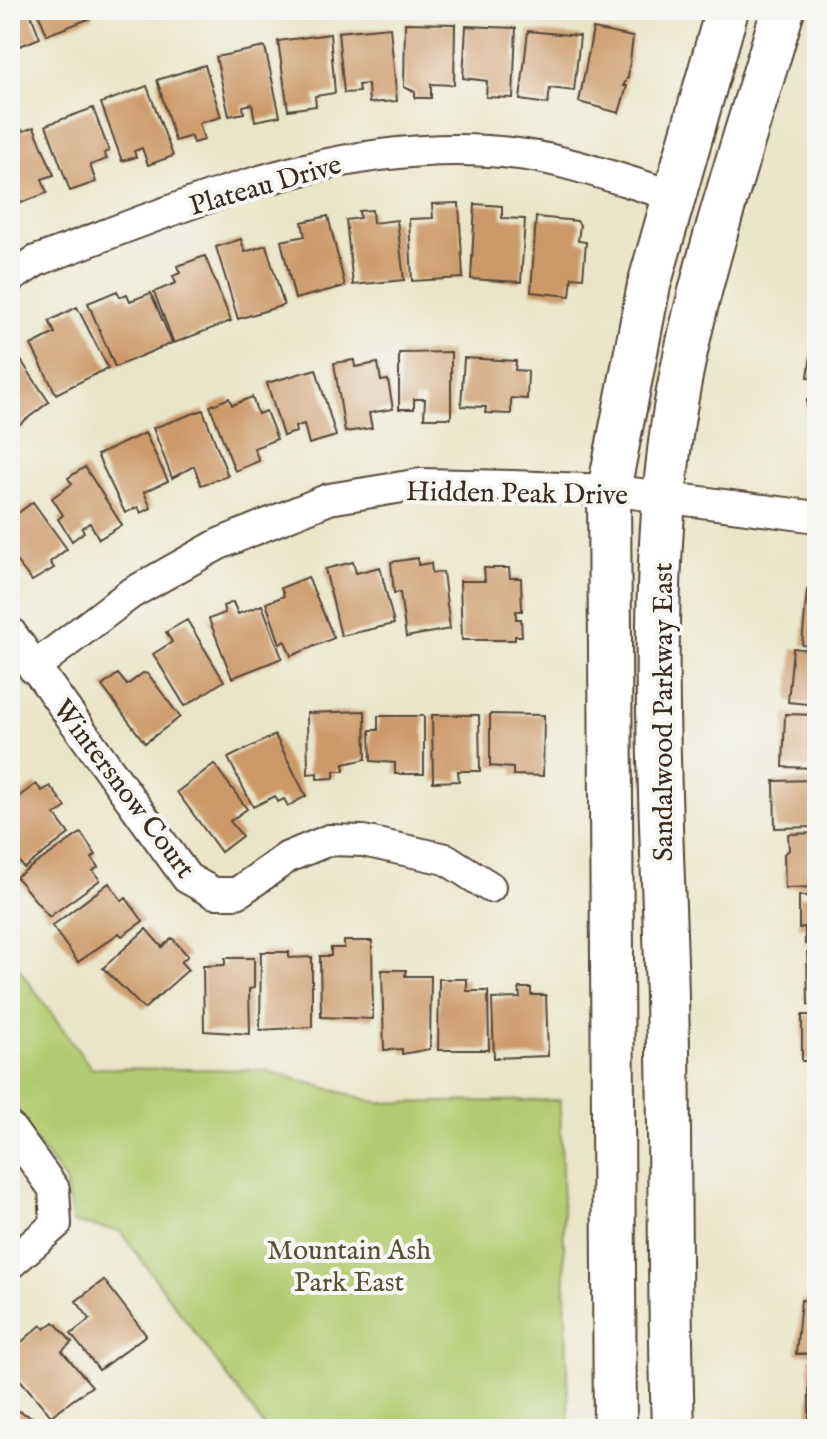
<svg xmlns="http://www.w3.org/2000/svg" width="827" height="1439" font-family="'IM FELL English',serif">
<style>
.green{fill:#b3cb70;stroke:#777a47;stroke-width:2}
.building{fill:#cc9a69}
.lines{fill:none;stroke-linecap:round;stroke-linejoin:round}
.street-casing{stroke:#554638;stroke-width:34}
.secondary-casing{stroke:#554638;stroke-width:46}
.street{stroke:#fff;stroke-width:30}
.secondary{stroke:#fff;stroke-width:42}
.labels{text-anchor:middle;stroke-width:8;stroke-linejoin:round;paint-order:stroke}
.street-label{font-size:28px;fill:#3b2a1e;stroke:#f6f6f2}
.park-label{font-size:28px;fill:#595232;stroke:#f6f6f2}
</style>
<rect width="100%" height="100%" fill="#f6f6f2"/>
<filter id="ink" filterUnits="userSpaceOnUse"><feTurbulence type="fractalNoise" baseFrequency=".0125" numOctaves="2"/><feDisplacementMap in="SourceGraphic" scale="16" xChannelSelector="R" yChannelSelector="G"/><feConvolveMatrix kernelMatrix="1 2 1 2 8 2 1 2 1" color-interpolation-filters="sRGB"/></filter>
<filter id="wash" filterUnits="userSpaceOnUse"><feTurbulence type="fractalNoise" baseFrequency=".006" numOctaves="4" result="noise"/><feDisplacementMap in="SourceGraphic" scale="32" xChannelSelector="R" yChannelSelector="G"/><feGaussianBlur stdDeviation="1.8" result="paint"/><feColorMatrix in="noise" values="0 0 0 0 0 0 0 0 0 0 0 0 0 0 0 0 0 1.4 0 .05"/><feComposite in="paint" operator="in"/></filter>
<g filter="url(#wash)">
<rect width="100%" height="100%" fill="#eae5c8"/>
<path class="green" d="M10,956L91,1068L265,1070L379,1103L560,1100L569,1429H266L120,1231L73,1223L65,1181L10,1106Z"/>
<g id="blocks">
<path class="building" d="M10,10H29L40,38L10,50Z
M37,10H91L94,17L47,35Z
M405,23L455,24L454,85L431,84V98H415V92L404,87Z
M466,26L516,28L513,98L486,97L487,81L463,78Z
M390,27L397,101L369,103L368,84L358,85L359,92L344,93L338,32Z
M593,29L633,37L628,77L623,86H627L619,113L579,102Z
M528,31L580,36L574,91L550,88L548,104L520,100Z
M330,34L335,93L315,96L316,106L288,110L278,41Z
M265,47L280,116L255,121L252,104L243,106L244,113L229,116L216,57Z
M205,65L221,117L199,123L204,140L193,143L191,136L175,141L157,80Z
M147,86L173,156L148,165L142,148L134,151L136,157L122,161L101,103Z
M93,108L109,151L104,153L107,159L90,165L96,182L70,191L46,125Z
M17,127L24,131L34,127L54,175L42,179L47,193L10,207V130Z
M459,203L463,278L412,281L409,219L433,218L432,204Z
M475,204L502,206V218L525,219L521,282L471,279Z
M372,210L373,223L397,220L404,280L353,285L346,220L360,218L359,211Z
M328,216L345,286L295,299L281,241L305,236L302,222Z
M536,217L577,221L580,225L578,241L586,242L583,278L572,277L570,296L531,292Z
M241,239L245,252L266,245L284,305L238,319L216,247Z
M205,256L231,321L174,343L154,292L176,283L173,276L180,273L177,266Z
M117,291L120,297L127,294L130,301L151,293L172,343L115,367L88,303Z
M77,307L108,368L56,394L31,345L55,333L49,321Z
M815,328H817V378L808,377Z
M10,344L49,402L16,427L10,424Z
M451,352V418H424L425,399H414V409H399V353Z
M464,358L516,361L515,370L528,371L527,399L511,398V414L485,413L486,407L461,406Z
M354,360L355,367L378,363L381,381L388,380L393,409L369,413L372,428L345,432L334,363Z
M316,369L336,436L309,444L304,424L295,427L296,432L283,436L267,383Z
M252,397L258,414L266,411L277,439L254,448L259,461L235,471L210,406L229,398L232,405Z
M807,400H817V447L806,446Z
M203,410L228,476L201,485L194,466L172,478L153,428Z
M145,433L168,481L144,492L151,508L141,513L138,507L125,513L97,455Z
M85,467L122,525L99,539L90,523L82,528L84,532L72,541L58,519L63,515L52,498L72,484L68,478Z
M33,502L67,549L50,562L54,568L32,581L10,553V519Z
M418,558V565L431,563L432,573L443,572L450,629L406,637L400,592L394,593L391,562Z
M353,562L356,573L380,567L394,624L341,636L325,569Z
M484,568H509L510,578H521L522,611H516V619H521L522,636H515V640H462L460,581H485Z
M308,577L334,638L291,656L285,641L280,644L266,603L284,596L281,588Z
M811,585L817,586V646L802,645L807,590Z
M233,602L238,614L262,605L282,658L232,678L209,619L225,613L223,606Z
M187,620L224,681L185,706L153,654L172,642L166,632Z
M793,648L817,651V705L788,702Z
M143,673L148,674L180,717L145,743L102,686L118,674L127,685Z
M365,711L366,759L344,764V771H334V778L317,779V773L308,774L307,713Z
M490,714L544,715L543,776L513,775V768L490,766Z
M785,714L817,715V768L783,767Z
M432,715H479L480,771H458L459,781L433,782Z
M378,716H424V774H395V763L371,761L370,730H378Z
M275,735L306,796L288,806L284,799L278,802L275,796L253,807L228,758Z
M214,764L247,809L230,821L242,836L221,852L177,792Z
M817,780V827L775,828L774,781Z
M36,784L42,791L50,786L66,807L55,815L69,834L24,868L10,849V803Z
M81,833L96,855L92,858L98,867L93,871L100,880L49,917L16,877Z
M817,833V887L785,888L784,854L789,850L788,834Z
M109,883L122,901L126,898L143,921L122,936L119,933L78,962L52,926Z
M799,896H817V944H805V927L799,928Z
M146,929L162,947L172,938L188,956L181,962L188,970L144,1009L103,968Z
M344,941H372L373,1019L321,1017L320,956H331V948H344Z
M261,952H289V958L312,957V1027L260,1030Z
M807,952H817V1005H808Z
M225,958H254V988L249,989L250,1034L204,1031L203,966L225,965Z
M382,970H406L405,976H431L430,1049L402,1054V1049L384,1050Z
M439,979H467V991H488L489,1050H438Z
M519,988H531V995H546L548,1056L494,1058L492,999L520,998Z
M802,1015H817V1061H802Z
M812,1068H817V1115H812L810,1095Z
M104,1280L146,1335L99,1370L71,1334L90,1319L76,1301Z
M801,1300L817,1301V1354H796Z
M54,1322L72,1342L62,1351L92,1386L51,1416L10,1368L17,1362L12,1356L21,1348L18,1345L41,1325L45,1329Z
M809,1357H817V1419H809Z
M10,1407L49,1425L47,1429H10Z"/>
</g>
</g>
<g filter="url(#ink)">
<use href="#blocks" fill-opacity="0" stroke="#554638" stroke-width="2"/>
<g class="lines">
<g class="street-casing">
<path id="street" d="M10,278L36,261C193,203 353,130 526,155C573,162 626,182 673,195
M10,632L187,878L214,893H237L288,857L329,840L363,841L446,859L490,887
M33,668L130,594L219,544L329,499L421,484L513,486L609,490L817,517
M10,1128L54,1189L56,1224L10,1264"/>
</g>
<g class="secondary-casing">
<path id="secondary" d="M615,1429L609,490L649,285L727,10
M673,1429C668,1273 671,1117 666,961C660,787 648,600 672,428C693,286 743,147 783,10"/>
</g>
<use href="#street" class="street"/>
<use href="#secondary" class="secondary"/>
</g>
</g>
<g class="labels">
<g class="street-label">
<text transform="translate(265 184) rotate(-16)" y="10">Plateau Drive</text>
<text transform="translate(517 492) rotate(1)" y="10">Hidden Peak Drive</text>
<text transform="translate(662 712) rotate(-90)" y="10">Sandalwood Parkway East</text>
<text transform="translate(125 788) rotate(53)" y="10">Wintersnow Court</text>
</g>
<g class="park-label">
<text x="349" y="1259">Mountain Ash<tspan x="349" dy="32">Park East</tspan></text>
</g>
</g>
<rect width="827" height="1439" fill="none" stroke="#f6f6f2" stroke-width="40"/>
</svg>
